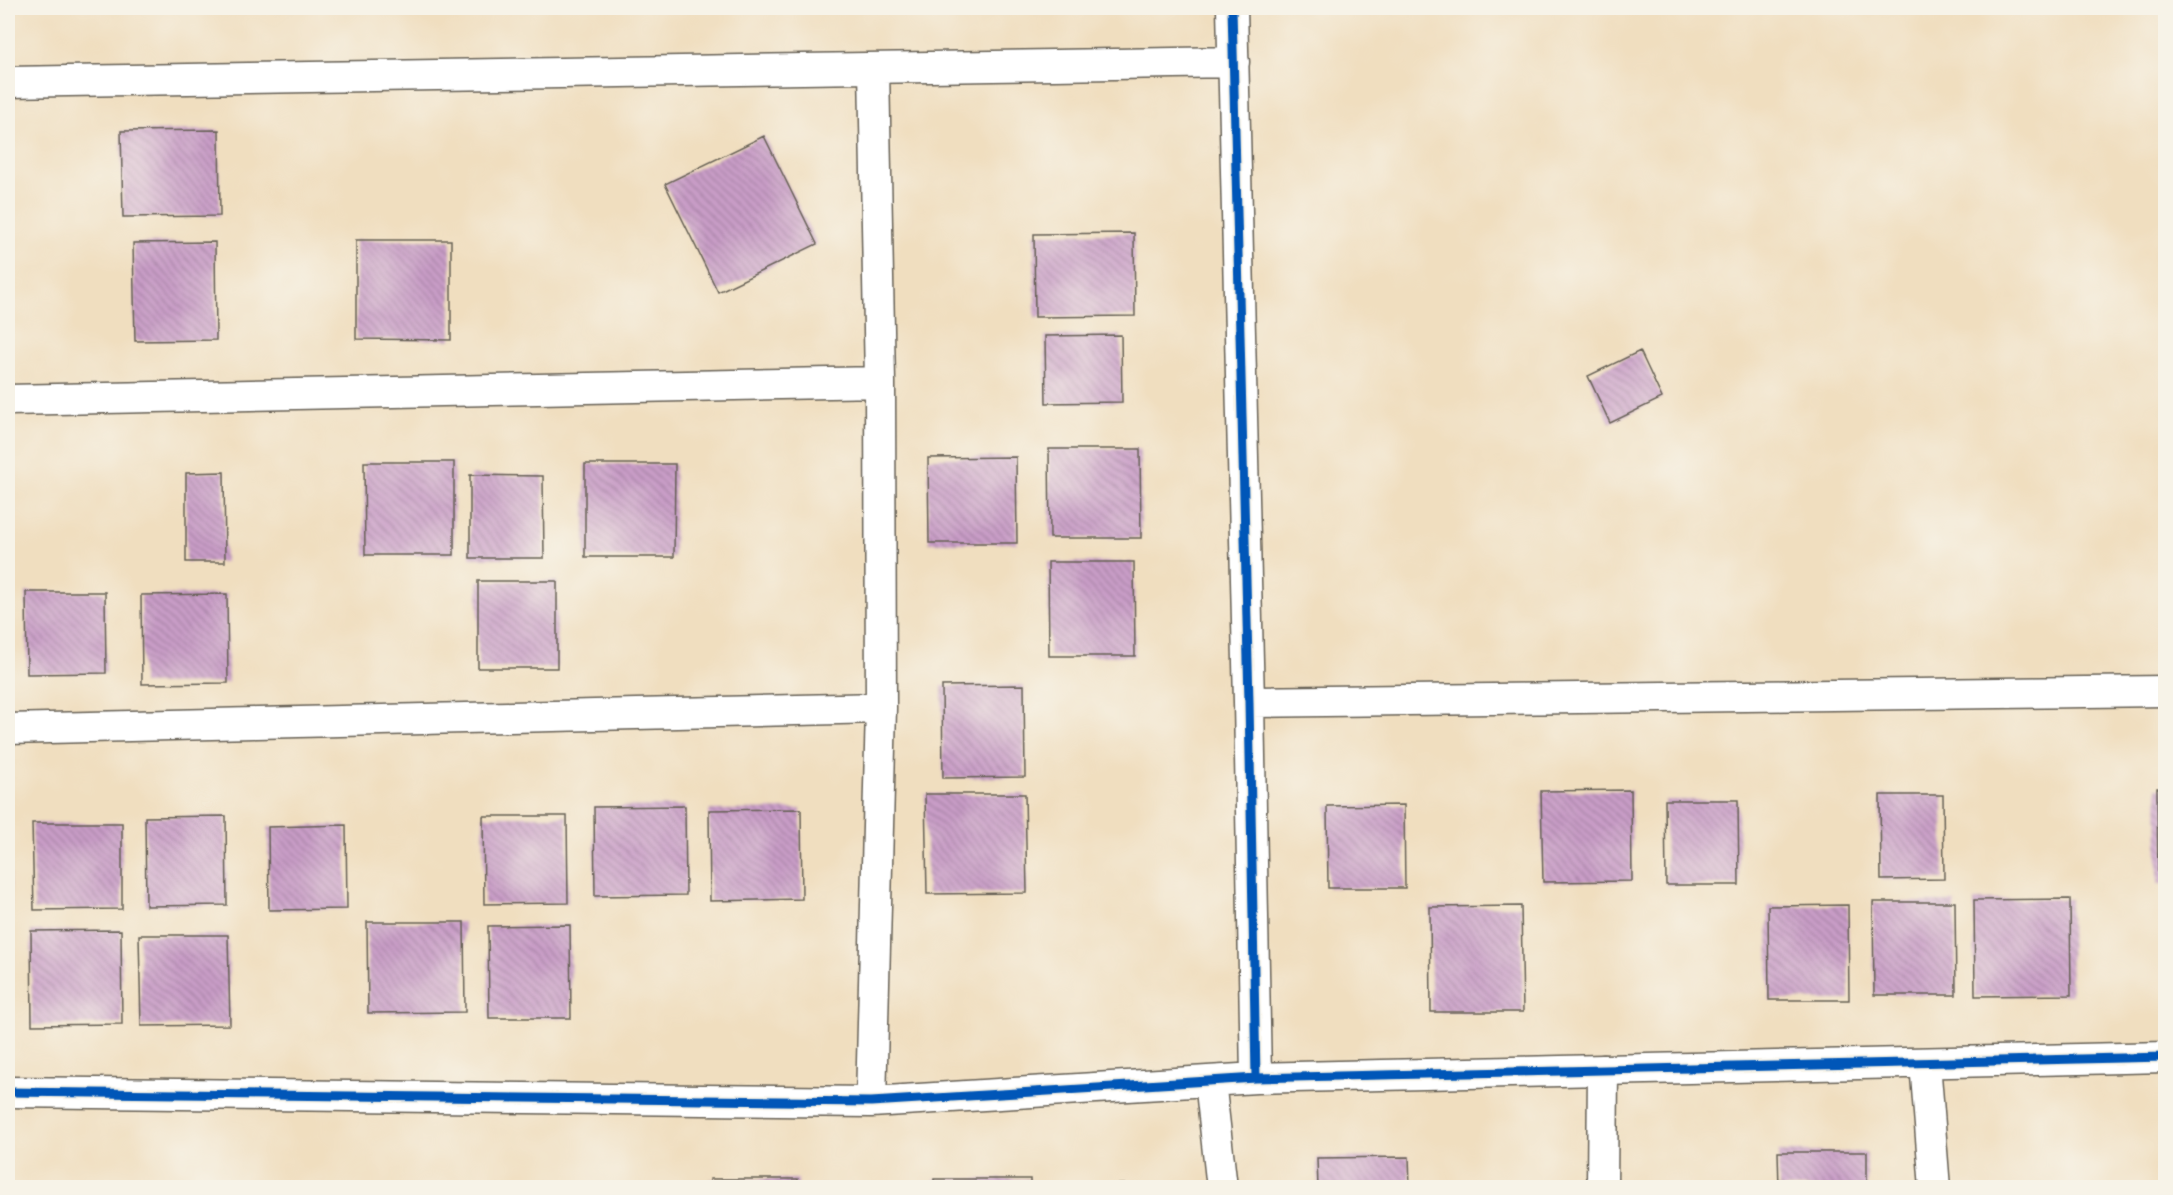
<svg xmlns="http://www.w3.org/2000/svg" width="2173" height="1195" font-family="'IM FELL French Canon',serif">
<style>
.building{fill:url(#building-back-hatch)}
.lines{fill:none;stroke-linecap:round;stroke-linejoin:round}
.street-casing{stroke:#666055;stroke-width:33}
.street{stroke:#fff;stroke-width:30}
.cycleway-casing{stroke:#f7f3e8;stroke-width:13}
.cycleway{stroke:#0057b8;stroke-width:9}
</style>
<defs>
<pattern id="building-back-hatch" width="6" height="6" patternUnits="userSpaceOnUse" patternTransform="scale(1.5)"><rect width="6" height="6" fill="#c99dc7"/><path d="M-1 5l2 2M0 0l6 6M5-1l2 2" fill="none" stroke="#a27fa1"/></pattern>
</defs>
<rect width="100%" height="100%" fill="#f7f3e8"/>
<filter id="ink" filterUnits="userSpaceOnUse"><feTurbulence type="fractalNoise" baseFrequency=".0167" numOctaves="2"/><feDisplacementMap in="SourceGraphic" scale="12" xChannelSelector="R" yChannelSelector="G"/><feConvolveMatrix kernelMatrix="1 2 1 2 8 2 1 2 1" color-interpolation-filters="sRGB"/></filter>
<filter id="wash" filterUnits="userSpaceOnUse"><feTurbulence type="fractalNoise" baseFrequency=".008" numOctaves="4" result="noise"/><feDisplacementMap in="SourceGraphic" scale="24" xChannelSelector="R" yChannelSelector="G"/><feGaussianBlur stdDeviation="1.35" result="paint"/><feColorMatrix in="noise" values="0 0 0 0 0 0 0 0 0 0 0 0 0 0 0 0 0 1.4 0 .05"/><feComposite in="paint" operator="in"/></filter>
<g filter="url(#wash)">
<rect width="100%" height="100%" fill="#f0debf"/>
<g id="blocks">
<path class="building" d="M219,130L220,216L123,217L121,131Z
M764,136L817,244L718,292L665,184Z
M1134,233L1135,316L1035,317L1034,234Z
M356,240H451V340L356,339Z
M215,242L216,340L135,341L133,243Z
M1121,335L1122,402L1046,403L1045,336Z
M1640,351L1662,398L1610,423L1588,376Z
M1049,449H1140L1141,538H1050Z
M1016,457L1017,543H929L928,458Z
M364,462H454V555H365Z
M585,464H675L674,557H585Z
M224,472L225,562H186V473Z
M470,475L543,476L544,558H470Z
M1048,562H1134L1135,656H1049Z
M478,581H557V668H478Z
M26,592H105L106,673L27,674Z
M227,594L228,683L142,684L141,595Z
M1024,685L1025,777L943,778L942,686Z
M2157,788H2166V884H2158Z
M1631,790L1632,881L1543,882L1541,791Z
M925,794H1025L1027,893L927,894Z
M1880,795H1943L1944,879L1881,880Z
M1665,800H1738L1739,885H1666Z
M1404,805L1405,888H1328L1327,806Z
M685,806L686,895L595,896L594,807Z
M801,809L802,899L710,901L709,810Z
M226,816L227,905L146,906L145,817Z
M483,816H567L568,903L484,904Z
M32,823H122V909L34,910Z
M346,825L347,909L269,910L268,827Z
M8,846H10L11,911H8Z
M2070,899L2071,995L1975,996L1974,900Z
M1873,902H1955L1956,995H1874Z
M1848,905L1849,1000H1769L1768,906Z
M1521,906L1523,1012H1431L1430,907Z
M367,922H464L465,1012L368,1013Z
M570,925L571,1018H489L488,926Z
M121,930L122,1024L32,1025L31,931Z
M139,935H228L230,1025L141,1026Z
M1778,1152H1867V1188H1779Z
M1409,1157L1410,1188H1318L1317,1158Z
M710,1179H798V1188H710Z
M934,1179H1030V1188H934Z
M919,1184V1188H820V1185Z
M1153,1184V1188H1058V1185Z"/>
</g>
</g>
<g filter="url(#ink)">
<use href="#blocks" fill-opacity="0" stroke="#666055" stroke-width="1.5"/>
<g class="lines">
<g class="street-casing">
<path id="street" d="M1232,8L1249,702L1256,1078L2166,1057
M8,82L1234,62
M8,400L880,382
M1249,702L2166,691
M8,729L881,708
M1925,1063L1935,1188
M1210,1081L1222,1188
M8,1092L871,1102L1256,1078
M871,1102L881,708L880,382L874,68
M1602,1188L1603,1070"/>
</g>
<use href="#street" class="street"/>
<g class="cycleway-casing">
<path id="cycleway" d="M1232,8L1249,702L1256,1078L2166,1057
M8,1092L871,1102L1256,1078"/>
</g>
<use href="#cycleway" class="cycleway"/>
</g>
</g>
<rect width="2173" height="1195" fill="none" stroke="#f7f3e8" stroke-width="30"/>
</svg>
